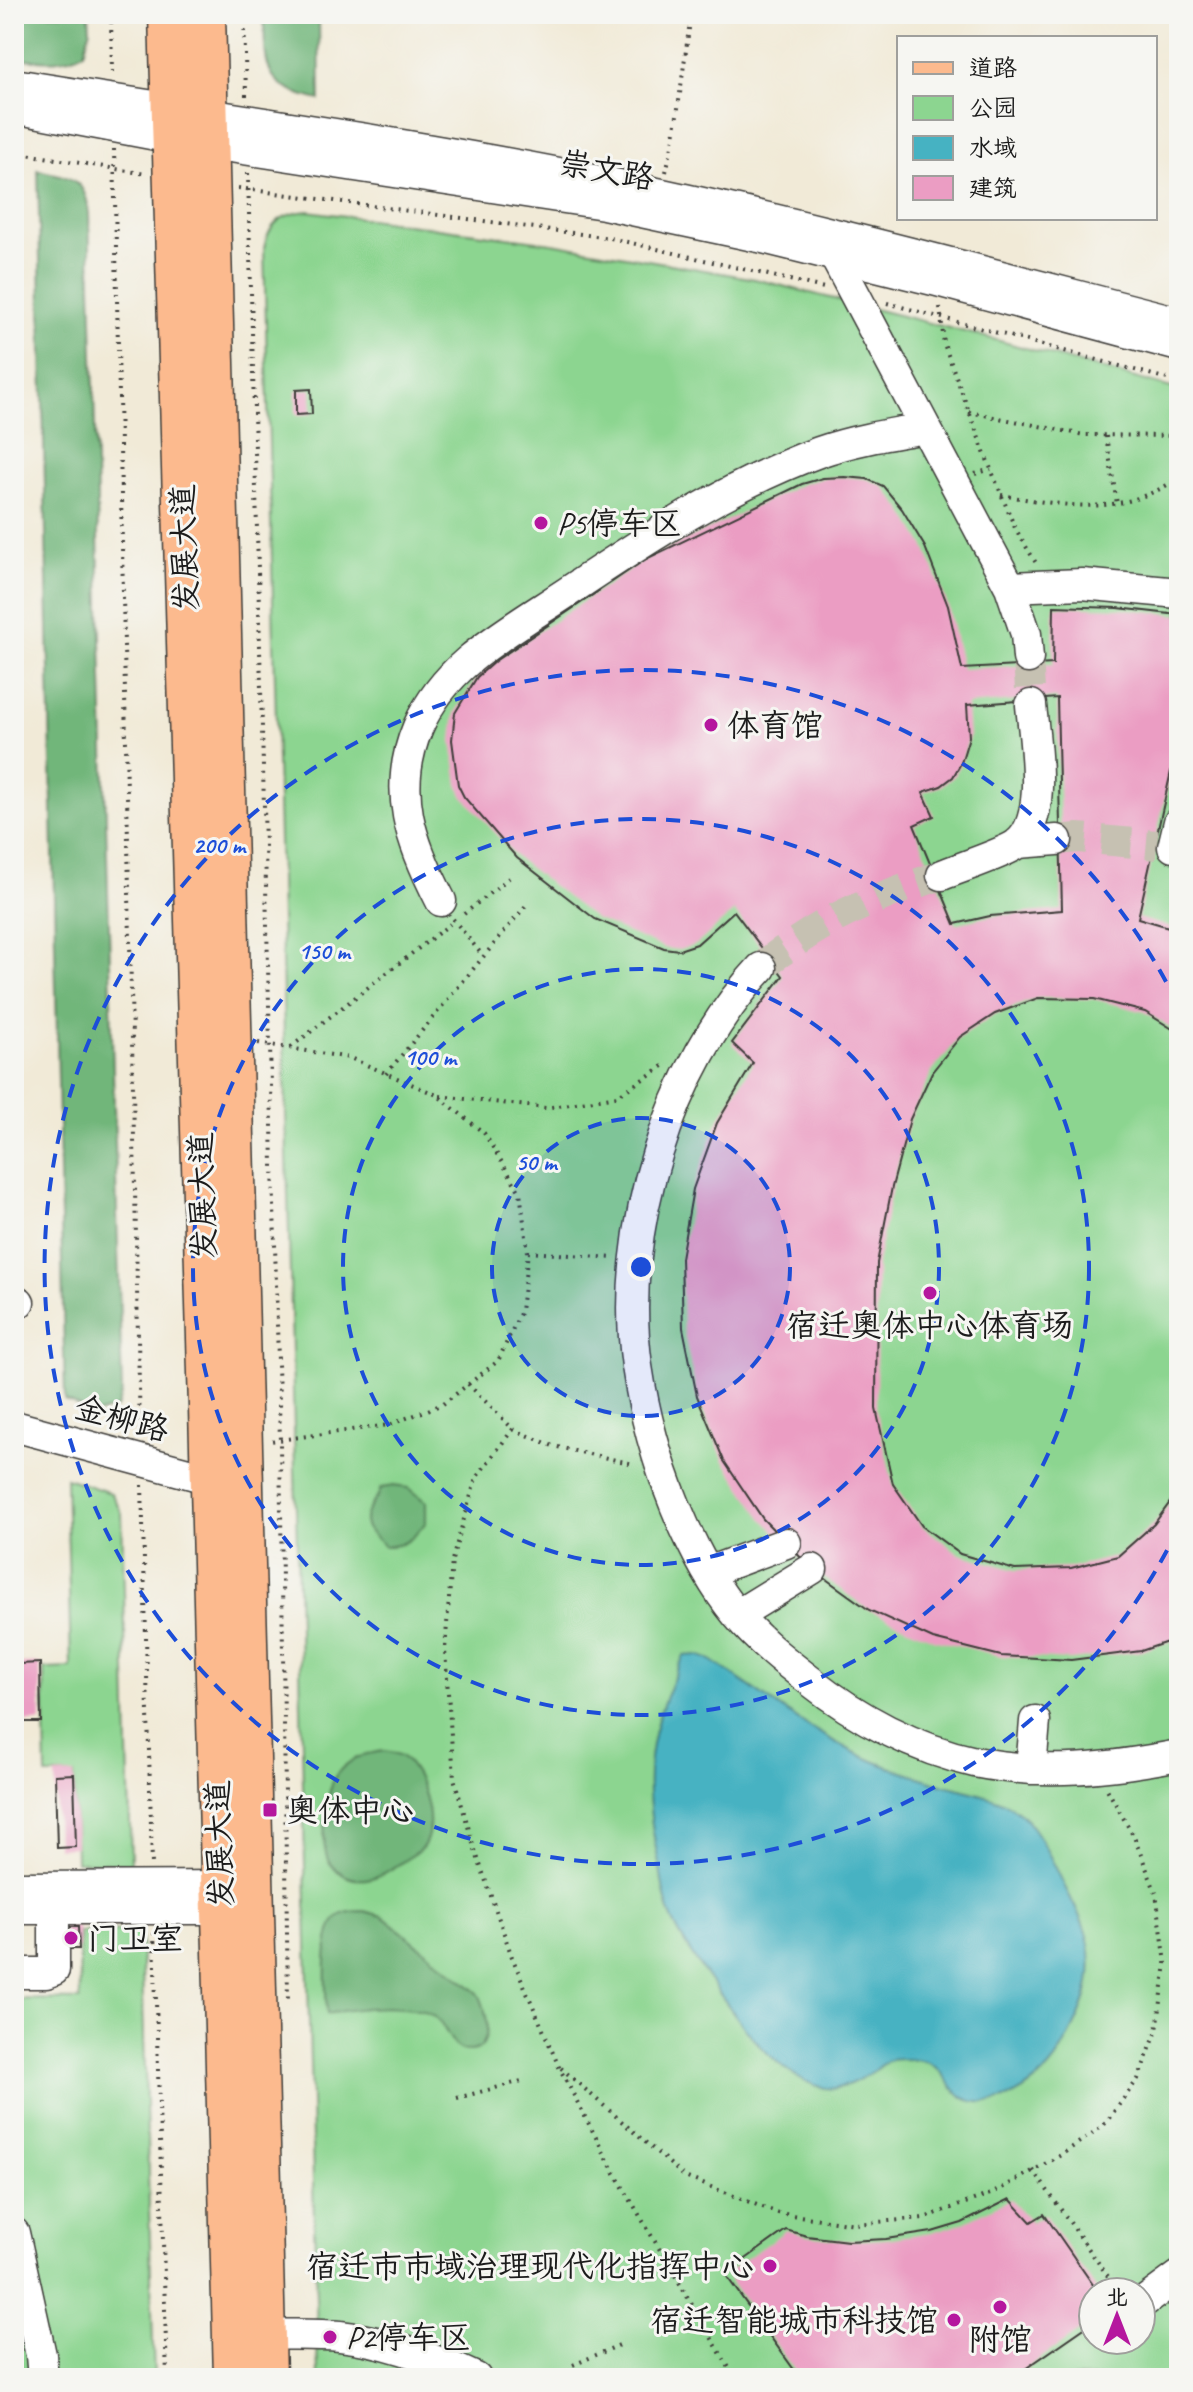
<svg xmlns="http://www.w3.org/2000/svg" width="1193" height="2392" font-family="Caveat,'LXGW WenKai TC',sans-serif">
<style>
.green{fill:#8cd590;stroke:#547856;stroke-width:2;fill-rule:evenodd}
.forest{fill:#71b67a;stroke:#46694b;stroke-width:2}
.water{fill:#46b2c2;stroke:#31676f;stroke-width:2}
.building{fill:#eb9dc3;fill-rule:evenodd}
.lines{fill:none;stroke-linecap:round;stroke-linejoin:round}
.minor-tunnel{stroke:#c6c1b2;stroke-width:30;stroke-dasharray:30 15;stroke-linecap:butt}
.minor-casing{stroke:#3c3b38;stroke-width:33}
.major-casing{stroke:#3c3b38;stroke-width:41}
.path{stroke:#3c3b38;stroke-width:4;stroke-dasharray:2 6;stroke-linecap:butt}
.minor{stroke:#fff;stroke-width:30}
.major{stroke:#fcba8e;stroke-width:38}
.ring{fill:none;stroke:#1d4ed8;stroke-width:4;stroke-dasharray:14 10}
.poi-dot{fill:#b5179e;stroke:#f6f6f2;stroke-width:3}
.labels{text-anchor:middle;stroke-width:6;stroke-linejoin:round;paint-order:stroke}
.street-label{font-size:32px;fill:#1c1c1c;stroke:#f6f6f2}
.poi-label{font-size:32px;fill:#1c1c1c;stroke:#f6f6f2;text-anchor:start}
.centre{fill:#1d4ed8;stroke:#f6f6f2;stroke-width:4}
.ring-label{font-size:24px;text-anchor:middle;font-weight:bold;fill:#1d4ed8;stroke:#f6f6f2;stroke-width:6;stroke-linejoin:round;paint-order:stroke}
</style>
<rect width="100%" height="100%" fill="#f6f6f2"/>
<filter id="ink" filterUnits="userSpaceOnUse"><feTurbulence type="fractalNoise" baseFrequency=".0125" numOctaves="2"/><feDisplacementMap in="SourceGraphic" scale="16" xChannelSelector="R" yChannelSelector="G"/><feConvolveMatrix kernelMatrix="1 2 1 2 8 2 1 2 1" color-interpolation-filters="sRGB"/></filter>
<filter id="wash" filterUnits="userSpaceOnUse"><feTurbulence type="fractalNoise" baseFrequency=".006" numOctaves="4" result="noise"/><feDisplacementMap in="SourceGraphic" scale="32" xChannelSelector="R" yChannelSelector="G"/><feGaussianBlur stdDeviation="1.8" result="paint"/><feColorMatrix in="noise" values="0 0 0 0 0 0 0 0 0 0 0 0 0 0 0 0 0 1.4 0 .05"/><feComposite in="paint" operator="in"/></filter>
<g filter="url(#wash)">
<rect width="100%" height="100%" fill="#f1ead7"/>
<path class="green" d="M308,211L552,243L755,279L985,337L1179,390V2378H318L264,248C269,223 282,213 308,211ZM1093,2292H1141V2340H1093Z
M66,1478L111,1493L122,1513L131,1863L76,1862L74,1775H46L44,1669L71,1668Z
M141,1931L154,2378H14V1999L80,2000L79,1932Z"/>
<path class="forest" d="M14,14H89L90,31L84,52C61,65 39,60 14,58Z
M264,14H319L320,100C262,87 265,67 264,14Z
M38,170C68,177 86,177 89,213L122,1391L117,1408L97,1414L65,1401Z
M393,1486L408,1488L426,1502V1522C414,1538 405,1547 385,1546C380,1541 373,1537 369,1531C356,1514 378,1503 381,1488Z
M384,1751C390,1752 396,1753 401,1756C422,1772 438,1821 424,1845C421,1851 411,1856 405,1860C382,1877 354,1892 330,1863C319,1849 326,1790 336,1775C347,1760 366,1753 384,1751Z
M364,1911L382,1916L478,1993C487,2006 495,2049 471,2051C451,2053 448,2028 436,2018C415,2001 352,2008 327,2014C326,1993 321,1929 339,1916C346,1911 356,1911 364,1911Z"/>
<path class="water" d="M697,1655L711,1660C757,1691 803,1726 852,1751C881,1766 914,1776 945,1785C972,1793 1008,1797 1027,1820C1042,1839 1055,1865 1065,1887C1074,1905 1086,1926 1089,1945C1096,1985 1080,2018 1061,2051C1049,2072 1022,2097 996,2101C941,2110 957,2064 916,2060C908,2059 896,2058 888,2061C887,2061 878,2068 877,2069C863,2078 842,2091 825,2088C786,2080 752,2039 730,2008C709,1978 684,1948 670,1914C663,1897 662,1876 658,1859C641,1774 646,1734 684,1656Z"/>
<g id="blocks">
<path class="building" d="M311,389L312,414L296,415V390Z
M845,477L867,479L883,486L902,509L925,547L948,606L962,669L1053,664L1054,606L1118,608L1179,615V736L1138,918L1179,930V1033L1145,1012L1094,999L1038,998L995,1014L960,1037L932,1072L910,1119L892,1187L877,1263L876,1409L893,1484L922,1526L960,1554L1015,1570L1071,1568L1118,1556L1154,1524L1179,1490V1638L1141,1651L1071,1660L1001,1656L933,1639L869,1610L812,1569L763,1519L724,1461L697,1396L683,1328L681,1258L693,1189L717,1123L753,1063L732,1043L783,976L734,911L697,944L679,950L664,948L595,919L517,858L464,797L458,785L452,740L455,713L477,677L495,661L646,559L802,484L823,478ZM1057,698L1062,910L990,916L955,924L914,825L934,816L923,792L941,786L953,777L961,763L969,737L967,705Z
M40,1663L41,1722H19V1664Z
M74,1774L76,1847L57,1848L55,1775Z
M64,1927H78L79,1949H64Z
M1010,2199L1031,2222L1044,2214L1098,2292H1093V2322L1012,2378H800L725,2274L786,2230L807,2236L848,2241L886,2239L932,2232L962,2223Z"/>
</g>
</g>
<g filter="url(#ink)">
<use href="#blocks" fill-opacity="0" stroke="#3c3b38" stroke-width="2"/>
<g class="lines">
<path class="minor-tunnel" d="M1028,658L1031,705
M1057,840L1078,838L1157,845
M761,968C771,958 784,950 796,942C841,911 890,892 942,875"/>
<g class="minor-casing">
<path id="minor" d="M14,84C211,116 409,142 604,182C797,221 988,273 1179,322
M14,108L172,138L604,204L759,237L937,281L1179,346
M834,255L1010,587L1082,584L1179,593
M1010,587L1026,634L1028,658
M1018,843L1057,840
M1173,847L1179,822
M942,875C959,868 1005,853 1017,844C1049,819 1034,740 1031,705
M441,901C411,843 391,791 418,727C429,702 448,678 469,660C500,634 536,613 569,591C646,539 731,484 819,452C853,440 890,434 925,428
M761,968C669,1066 618,1233 637,1366C644,1413 657,1461 675,1505C691,1544 710,1583 737,1615C758,1640 783,1660 809,1680C857,1718 915,1749 975,1762C1044,1776 1111,1768 1179,1755
M14,1301L19,1302
M14,1426L210,1479
M708,1572L786,1543
M737,1615L812,1569
M1031,1769L1035,1721
M14,1887L240,1886
M14,1909H240
M14,1973H46L54,1970V1909
M14,2233L41,2355L43,2378
M1141,2304L1179,2276
M266,2334C291,2335 316,2334 340,2336C388,2341 433,2358 476,2378"/>
</g>
<g class="major-casing">
<path id="major" d="M168,14L208,1408L233,2378
M206,14L267,2378"/>
</g>
<path class="path" d="M111,14L112,76
M244,14L246,96
M114,149L140,1436
M14,152L146,174
M666,172L674,137L691,14
M248,173L280,1442L288,2004
M238,188L610,238L824,288
M887,303L1179,382
M940,307L944,344L984,452L1015,528L1036,563
M969,412L1084,435L1179,436
M1106,436L1117,504
M975,474L991,469
M1001,495C1069,506 1117,518 1179,478
M464,914L510,877
M453,919L483,956
M258,1043L350,1058L437,1095L484,1133L520,1192L528,1252L521,1311L498,1361L443,1404L389,1425L271,1441
M291,1047L450,924
M386,1074L528,903
M440,1096L546,1108L617,1096L668,1063
M528,1252L614,1258
M468,1384L513,1429L553,1446L634,1464
M513,1429L476,1478L452,1560L445,1650L454,1778L474,1847L512,1957L559,2067L613,2170L735,2378
M142,1485L152,1864
M154,1933L167,2378
M561,2068L685,2177L778,2213L855,2224L924,2218L993,2193L1061,2155L1104,2125L1138,2079L1157,2031L1166,1963L1156,1893L1134,1837L1107,1789
M457,2098L522,2081
M1033,2170L1119,2292
M573,2365L624,2343"/>
<use href="#minor" class="minor"/>
<use href="#major" class="major"/>
</g>
</g>
<circle cx="641" cy="1267" r="149" fill="#1d4ed8" fill-opacity=".12"/>
<g class="ring">
<circle cx="641" cy="1267" r="149"/>
<circle cx="641" cy="1267" r="298"/>
<circle cx="641" cy="1267" r="448"/>
<path d="M1178 1529A597 597 0 1 1 1178 1005"/>
</g>
<g class="poi-dot">
<circle cx="541" cy="523" r="8"/>
<circle cx="711" cy="725" r="8"/>
<circle cx="930" cy="1293" r="8"/>
<rect x="262" y="1802" width="16" height="16" rx="4"/>
<circle cx="71" cy="1938" r="8"/>
<circle cx="770" cy="2266" r="8"/>
<circle cx="1000" cy="2307" r="8"/>
<circle cx="954" cy="2320" r="8"/>
<circle cx="330" cy="2337" r="8"/>
</g>
<g class="labels">
<g class="street-label">
<text transform="translate(607 170) rotate(10)" y="11">崇文路</text>
<text transform="translate(184 548) rotate(-92)" y="11">发展大道</text>
<text transform="translate(202 1196) rotate(-92)" y="11">发展大道</text>
<text transform="translate(122 1418) rotate(15)" y="11">金柳路</text>
<text transform="translate(219 1844) rotate(-92)" y="11">发展大道</text>
</g>
<g class="poi-label">
<text x="557" y="534">P5停车区</text>
<text x="727" y="736">体育馆</text>
<text x="930" y="1336" text-anchor="middle">宿迁奥体中心体育场</text>
<text x="286" y="1821">奥体中心</text>
<text x="87" y="1949">门卫室</text>
<text x="754" y="2277" text-anchor="end">宿迁市市域治理现代化指挥中心</text>
<text x="938" y="2331" text-anchor="end">宿迁智能城市科技馆</text>
<text x="346" y="2348">P2停车区</text>
<text x="1000" y="2350" text-anchor="middle">附馆</text>
</g>
</g>
<circle cx="641" cy="1267" r="12" class="centre"/>
<g class="ring-label">
<text x="219" y="853">200 m</text>
<text x="324" y="959">150 m</text>
<text x="430" y="1065">100 m</text>
<text x="536" y="1170">50 m</text>
</g>
<rect width="1193" height="2392" fill="none" stroke="#f6f6f2" stroke-width="48"/>
<rect x="897" y="36" width="260" height="184" fill="#f6f6f2" stroke="#9f9f9c" stroke-width="2"/>
<rect x="913" y="62" width="40" height="12" fill="#fcba8e" stroke="#9f9f9c" stroke-width="2"/>
<text x="969" y="76" font-size="24" fill="#1c1c1c">道路</text>
<rect x="913" y="96" width="40" height="24" fill="#8cd590" stroke="#9f9f9c" stroke-width="2"/>
<text x="969" y="116" font-size="24" fill="#1c1c1c">公园</text>
<rect x="913" y="136" width="40" height="24" fill="#46b2c2" stroke="#9f9f9c" stroke-width="2"/>
<text x="969" y="156" font-size="24" fill="#1c1c1c">水域</text>
<rect x="913" y="176" width="40" height="24" fill="#eb9dc3" stroke="#9f9f9c" stroke-width="2"/>
<text x="969" y="196" font-size="24" fill="#1c1c1c">建筑</text>
<g transform="translate(1117 2316)"><circle r="38" fill="#f6f6f2" stroke="#9f9f9c" stroke-width="2"/>
<path d="M0-6L14 30L0 20L-14 30Z" fill="#b5179e"/>
<text y="-12" font-size="22" font-weight="bold" text-anchor="middle" fill="#1c1c1c">北</text>
</g>
</svg>
